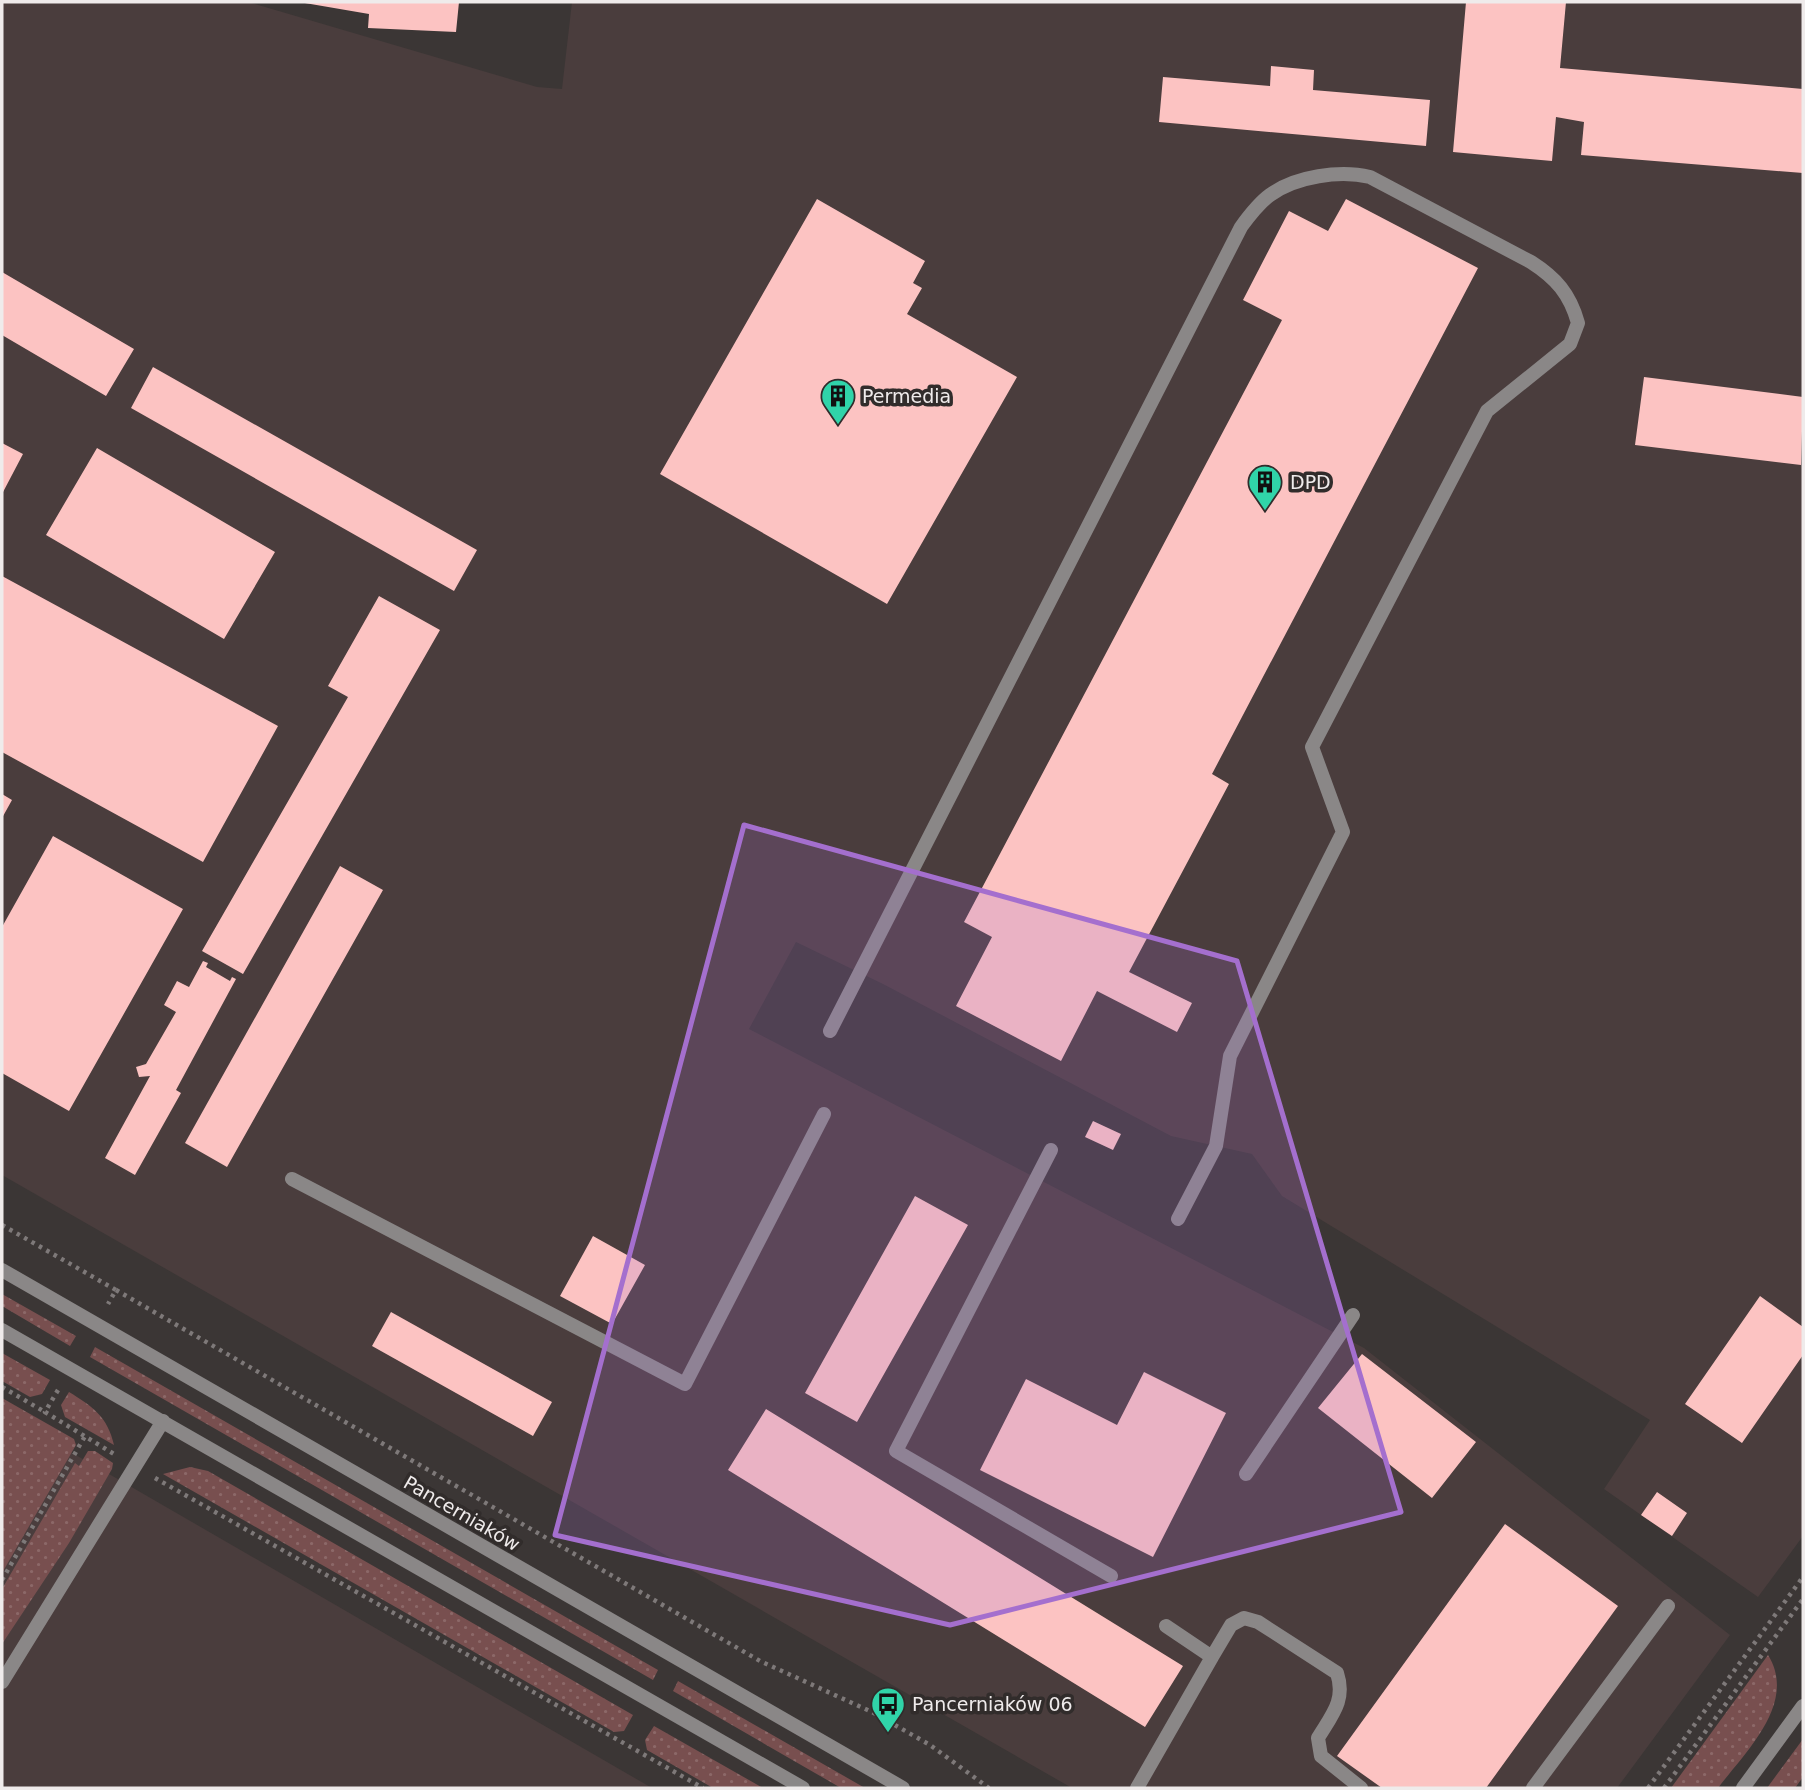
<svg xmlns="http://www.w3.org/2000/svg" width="1805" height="1790" font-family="'DejaVu Sans',sans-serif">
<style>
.built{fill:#4a3d3d}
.grass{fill:url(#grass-dots)}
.building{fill:#fcc3c2}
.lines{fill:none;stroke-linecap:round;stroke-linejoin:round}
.path{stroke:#7e7979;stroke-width:4.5;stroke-dasharray:3.5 5;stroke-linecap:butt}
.service{stroke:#8a8787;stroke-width:14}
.minor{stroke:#8a8787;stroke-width:14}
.tertiary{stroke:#8a8787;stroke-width:14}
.marked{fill:#a46fce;fill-opacity:0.2;stroke:#a46fce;stroke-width:5;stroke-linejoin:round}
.labels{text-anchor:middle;stroke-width:7;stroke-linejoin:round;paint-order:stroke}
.poi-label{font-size:19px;fill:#efebeb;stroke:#312c2b;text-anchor:start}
.street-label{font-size:19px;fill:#efebeb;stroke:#312c2b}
</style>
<defs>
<pattern id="grass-dots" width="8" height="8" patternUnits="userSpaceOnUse" patternTransform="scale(1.75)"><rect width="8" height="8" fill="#784f4f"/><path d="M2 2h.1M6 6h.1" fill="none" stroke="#8c6868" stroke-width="1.8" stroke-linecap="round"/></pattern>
</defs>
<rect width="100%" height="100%" fill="#3b3635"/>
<path class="built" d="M2,2H248L537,87L562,89L572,2H1803V1536L1758,1597L1604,1489L1650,1420L1282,1196L1252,1154L1171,1136L883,984L796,942L749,1029L1364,1348L1730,1635L1617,1788H1072L2,1175Z
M2,1413L109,1474L652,1788H2Z"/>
<path class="grass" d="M2,1294L76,1336L70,1346L2,1306Z
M95,1347L658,1670L653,1680L90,1357Z
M2,1353L50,1380L42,1394L30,1397L2,1381Z
M69,1392C92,1406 108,1417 114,1445L65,1417L61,1405Z
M2,1398L74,1439L76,1445L2,1573Z
M88,1451H95L113,1463L112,1469L69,1543L2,1644V1589L75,1463L79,1466Z
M190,1467L208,1471L633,1715L624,1731L614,1732L163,1474Z
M1768,1655C1798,1703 1745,1752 1718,1788H1671Z
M678,1681L865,1788H841L673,1691Z
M654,1726L763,1788H713L647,1750L645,1740Z
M1803,1739V1777L1795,1788H1767Z"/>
<path class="building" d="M299,2H459L456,32L368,28L369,14Z
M1466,2H1566L1560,68L1803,89V173L1581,155L1584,122L1556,117L1552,161L1453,152Z
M1271,66L1314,70L1313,90L1430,100L1426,146L1159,122L1163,77L1270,86Z
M817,199L925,261L913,283L922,288L907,314L1017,377L887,604L660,474Z
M1346,199L1478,268L1212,774L1229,784L1129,972L1192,1003L1177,1032L1097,991L1061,1061L956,1006L992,937L964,922L1282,320L1243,300L1289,211L1328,231Z
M2,272L134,349L106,396L2,335Z
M153,367L477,550L454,591L131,408Z
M1644,377L1803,397L1801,465L1635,445Z
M2,443L23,454L2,494Z
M97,448L275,552L224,639L46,535Z
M2,576L278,726L203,862L2,752Z
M379,596L440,630L243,974L202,951L348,697L328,686Z
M2,794L12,800L2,818Z
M53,836L183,909L69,1111L2,1073V927Z
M340,866L383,890L227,1167L185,1143Z
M203,961L208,963L206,967L230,981L232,977L236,979L176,1090L181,1093L135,1175L105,1158L150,1076L139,1077L136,1067L146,1064L176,1012L164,1005L177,981L189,987Z
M1093,1121L1121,1134L1113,1150L1085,1137Z
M915,1196L968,1225L857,1422L805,1393Z
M593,1236L645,1265L612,1324L560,1296Z
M1760,1296L1803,1327V1355L1742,1443L1685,1404Z
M391,1312L552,1402L533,1436L372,1346Z
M1362,1354L1476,1442L1432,1498L1318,1408Z
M1144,1372L1226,1413L1153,1557L980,1470L1026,1379L1117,1425Z
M766,1409L1183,1666L1145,1727L728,1470Z
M1657,1492L1687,1513L1672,1536L1641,1515Z
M1505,1524L1618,1606L1486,1788H1382L1337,1756Z"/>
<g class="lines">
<path class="path" d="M2,1225L116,1290L108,1304
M116,1290L760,1661L872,1712L930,1745L989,1788
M2,1387L45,1412
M58,1390L45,1412L114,1454
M155,1478L703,1788
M2,1580L85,1436
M1648,1788L1803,1577
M1664,1788L1803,1599"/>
<path class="service" d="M830,1031L1241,227C1249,216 1259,203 1270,195C1296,176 1340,170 1370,177L1531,262C1556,278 1570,294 1578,323L1570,344L1487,411L1312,747L1343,832L1230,1056L1216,1146L1178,1219
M1051,1150L896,1451L1111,1576
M292,1179L685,1384L824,1114
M1246,1474L1353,1315
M1212,1657L1231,1625L1244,1618L1258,1622L1337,1673C1346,1700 1332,1715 1318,1738L1321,1756L1361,1788
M2,1682L163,1421
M1137,1788L1212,1657L1166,1626
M1533,1788L1668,1606"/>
<path class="minor" d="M2,1270L903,1788
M2,1330L803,1788"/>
<path class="tertiary" d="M1743,1788L1803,1706"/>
</g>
<path class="marked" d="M744,825L1237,961L1401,1512L950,1625L555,1535Z"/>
<defs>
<g id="building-pin" transform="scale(1.75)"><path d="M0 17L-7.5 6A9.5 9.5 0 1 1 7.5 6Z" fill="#30d4a9" stroke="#312c2b"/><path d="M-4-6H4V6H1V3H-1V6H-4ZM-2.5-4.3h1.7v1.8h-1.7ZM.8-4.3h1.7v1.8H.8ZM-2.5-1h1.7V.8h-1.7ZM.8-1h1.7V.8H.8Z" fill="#111"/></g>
<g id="bus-pin" transform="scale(1.75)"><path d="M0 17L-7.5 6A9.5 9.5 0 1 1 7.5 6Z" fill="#30d4a9" stroke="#312c2b"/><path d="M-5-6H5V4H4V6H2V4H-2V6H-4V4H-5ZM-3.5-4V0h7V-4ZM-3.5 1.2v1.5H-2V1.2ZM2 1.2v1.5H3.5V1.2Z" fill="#111"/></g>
</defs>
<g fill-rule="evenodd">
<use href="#building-pin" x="838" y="396"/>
<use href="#building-pin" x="1265" y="482"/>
<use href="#bus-pin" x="888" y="1704"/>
</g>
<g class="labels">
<g class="poi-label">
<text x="862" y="403">Permedia</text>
<text x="1290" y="489">DPD</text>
<text x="912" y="1711">Pancerniaków 06</text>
</g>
<g class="street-label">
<text transform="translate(462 1513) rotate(30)" y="7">Pancerniaków</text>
</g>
</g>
<rect width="1805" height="1790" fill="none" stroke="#efebeb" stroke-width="7"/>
</svg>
